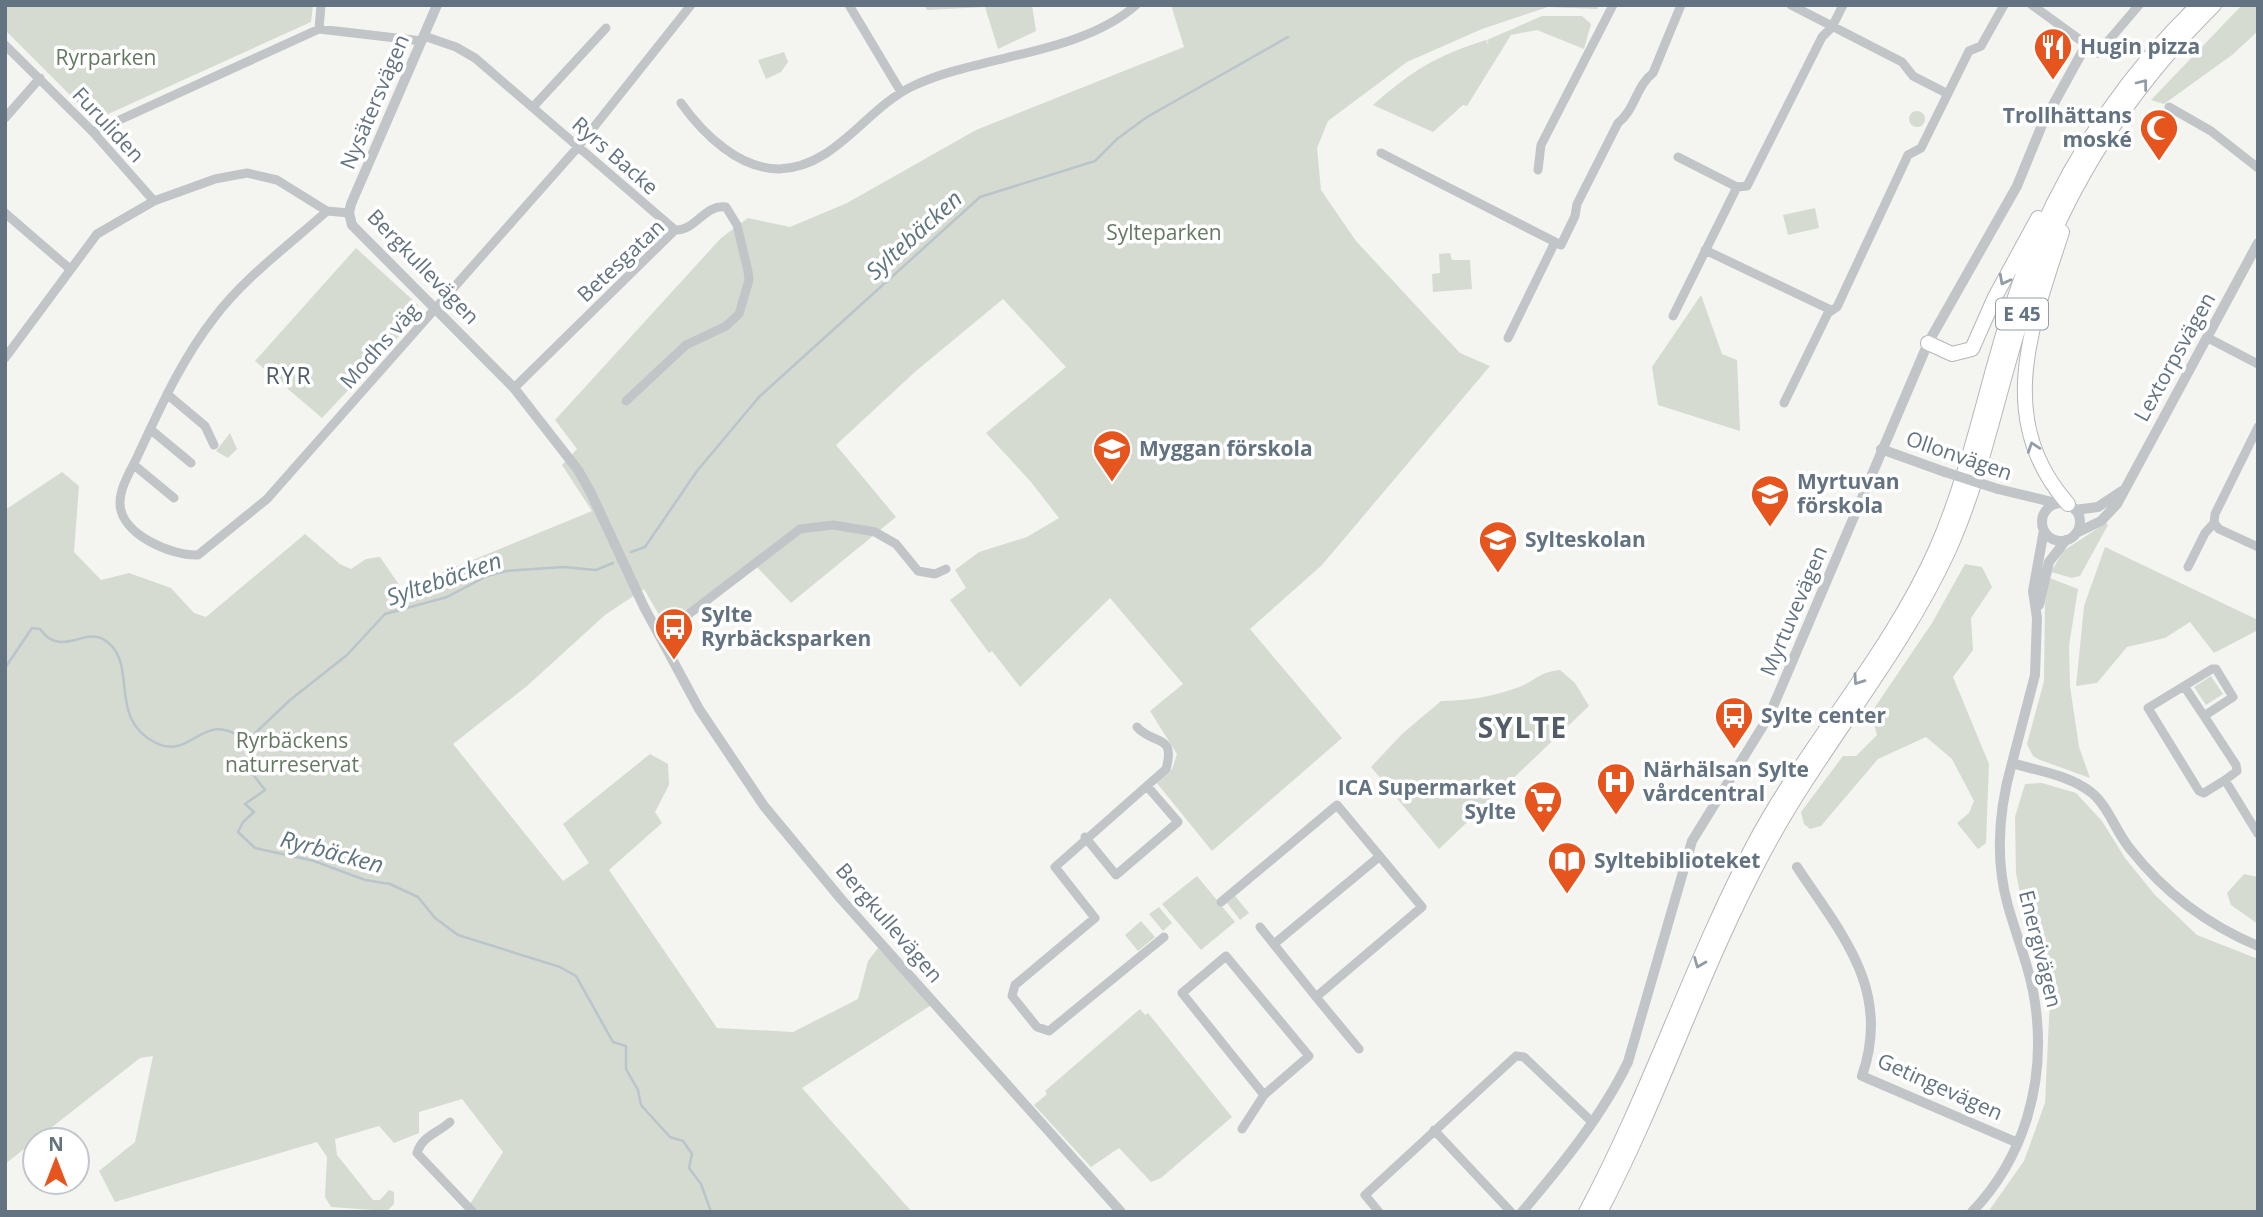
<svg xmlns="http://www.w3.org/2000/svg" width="2263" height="1217" font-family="'Open Sans',sans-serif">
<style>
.green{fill:#d5dbd1}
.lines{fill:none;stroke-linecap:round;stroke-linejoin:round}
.stream{stroke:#bac5cb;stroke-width:2.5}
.trunk-casing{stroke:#b4b7ba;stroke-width:16}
.minor{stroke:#c1c5c8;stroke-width:9}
.tertiary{stroke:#c1c5c8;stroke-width:10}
.trunk{stroke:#fff;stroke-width:14}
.tertiary-bridge{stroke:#c1c5c8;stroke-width:10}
.oneway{stroke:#929da8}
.labels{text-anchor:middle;stroke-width:7;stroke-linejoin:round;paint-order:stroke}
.shield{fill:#fff;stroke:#929da8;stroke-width:2}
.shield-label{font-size:19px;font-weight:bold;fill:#637382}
.poi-label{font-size:21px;font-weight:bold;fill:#637382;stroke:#fff;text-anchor:start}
.park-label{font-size:21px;fill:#657962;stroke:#fff}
.street-label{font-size:21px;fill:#637382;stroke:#fff}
.water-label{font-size:23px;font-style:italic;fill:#5e757f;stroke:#fff}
.neighbourhood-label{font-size:23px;letter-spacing:2px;fill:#515c67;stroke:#fff}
.district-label{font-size:28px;font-weight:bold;letter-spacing:2px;fill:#515c67;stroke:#fff}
</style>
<rect width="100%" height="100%" fill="#f4f5f0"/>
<path class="green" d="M5,5H313L311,22L95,120L5,30Z
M924,5H1032L1036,31L998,49L985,7L927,10Z
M1171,5H1599L1597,9L1548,7L1482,29L1407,62L1328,121L1317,148L1321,190L1356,241L1460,353L1490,366L1322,565L1250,629L1342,738L1212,851L1156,782L1172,769L1177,754L1150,711L1183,684L1110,598L1020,687L992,651L989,653L950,600L966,588L955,570L979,552L1027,537L1059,518L1031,482L986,433L1066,367L1003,299L916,371L836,445L896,517L791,603L757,567L670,634L644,589L605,615L527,686L453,744L563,881L589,863L563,824L650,754L668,764L669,785L655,812L662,823L609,870L717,1028L793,1032L858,999L868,961L878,948L933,1004L802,1088L912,1212H465L503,1152L462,1099L419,1112V1133L394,1143L379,1126L335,1139L337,1155L373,1200H380L389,1190L394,1192V1204L387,1211L331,1207L325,1197L327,1157L317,1142L115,1202L99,1171L135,1142L153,1056L140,1058L5,1164V510L62,472L79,486L74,552L101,580L129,573L171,588L194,613L206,617L305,534L340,564L351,569L366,559L380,557L402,589L592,511L562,465L577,449L555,420L721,238L748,218L790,227L847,203L976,130L1184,47Z
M2242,5H2258V31L2232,55L2164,104L2151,100Z
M1542,16H1582L1591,24L1584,49L1537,30L1511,35L1467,106L1463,105L1433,132L1373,105C1412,71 1435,56 1486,40L1489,47L1487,40Z
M784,52L788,62L781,72L766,79L758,60Z
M1909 119a8 8 0 1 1 16 0a8 8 0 1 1-16 0Z
M1815,208L1819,228L1788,235L1783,215Z
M356,248L418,305V316L322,418L255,361Z
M1450,253L1452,260H1470L1472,289L1433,292L1432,274L1440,273L1439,254Z
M1701,295L1722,354L1737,360L1740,431L1658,405L1652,367Z
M230,433L237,449L228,458L216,451Z
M2106,523L2108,525L2080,576L2072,578L2051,572L2063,551Z
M2105,547L2258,620V630L2214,653L2190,622L2165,638L2127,647L2097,683L2076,686L2084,606Z
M1965,564L1982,567L1992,587L1971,618L1973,650L1953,677L1989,764L1986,843L1978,849L1957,823L1969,813L1974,801L1952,759L1926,737L1878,759L1821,826L1810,829L1804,824L1801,812L1843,756H1856L1877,735L1871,713L1932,623Z
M2050,578L2078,589L2069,646L2070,686L2079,747L2090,778L2040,760L2033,756L2027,744L2044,681L2045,602Z
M1560,670L1575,683L1589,706L1439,849L1371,767L1402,734L1441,701C1467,701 1495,696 1519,687C1537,680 1539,672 1560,670Z
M2211,676L2223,694L2206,705L2194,687Z
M2042,783L2076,793L2102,821L2125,858L2155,895L2197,935L2258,959V1212H1988L2024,1161L2045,1103L2050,998L2028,933L2016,873L2015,817L2025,784Z
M2244,874L2258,877V924L2231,905L2227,893Z
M1197,876L1235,922L1201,950L1162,904Z
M1235,896L1249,913L1240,920L1227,903Z
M1159,907L1172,923L1163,931L1149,914Z
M1141,921L1155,937L1138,951L1125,935Z
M1140,1009L1145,1015L1148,1013L1232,1117L1161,1178L1151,1182L1119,1148L1091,1167L1034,1105L1047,1094L1045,1091Z"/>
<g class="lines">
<path class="stream" d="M631,552L645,547L697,471L759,397L980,197L1095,161L1117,139L1147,117L1288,37
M5,617V631
M5,668L32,628L40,629C60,658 84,628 103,639C141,661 105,718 156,743C191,760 202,712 239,736C255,746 253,756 252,773L265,790L245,804L254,812L243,822L238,832L255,848L314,861L365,880L390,884L418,897L435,918L458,935L560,967L576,976L613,1042L626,1046V1069L638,1090L641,1105L670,1137L683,1141L692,1154L689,1168L701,1184L711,1212
M247,741L290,700L347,655L385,614L447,597L487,576L506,571L563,567L596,570L613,563"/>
<g class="trunk-casing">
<path id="trunk" d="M2062,232C2031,327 1994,420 2068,504
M1928,343L1952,354L1972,349L1995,297L2038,218
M1586,1212C1650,1092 1691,964 1754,844C1809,741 1890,654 1937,547C1970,471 1985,390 2010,312C2047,195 2110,91 2198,5
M1600,1212C1662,1094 1702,967 1765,850C1820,747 1899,658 1948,552C1982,477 1997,395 2022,317C2059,197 2125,93 2214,5"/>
</g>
<path class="minor" d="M849,5L901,92
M1791,5L1902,62L1913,76L1948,94
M2032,5L2098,53L2139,5
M319,29L321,5
M424,36L456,47L475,58L675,230
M5,45L93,132L154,201
M681,103C703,134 739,169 779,169C835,168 866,108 913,86C978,55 1080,55 1136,5
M533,107L606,28
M2169,107L2211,131L2258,168
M5,118L40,78
M93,132L319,29L422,41
M1381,153L1561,245L1575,216L1577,204L1618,123C1635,110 1636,86 1653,73L1681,5
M1678,157L1737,187
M1538,170L1541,145L1613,5
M327,211C289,245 244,278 214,318C182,359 161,406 139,453C132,469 120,486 120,503C120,534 171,556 198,555L267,499L578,147L691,5
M5,213L70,269
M1705,250L1831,310
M1673,316L1737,187L1747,186L1822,37L1832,27L1843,5
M1508,338L1555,242
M2208,338L2258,364
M5,358L97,234L154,201L215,179L247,173L277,180L327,211L349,213
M514,388L675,230C696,231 704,204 726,207L737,225L748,271L749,280L739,314L726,326L686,345L626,401
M167,394L205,426L214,445
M1784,403L1828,313L1837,307L1908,155L1921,148L1969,51L1981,46L2004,5
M2258,427L2215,514L2214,523L2219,529L2258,547
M150,429L191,463
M134,465L174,498
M2188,567L2205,533L2214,523
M660,636L800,529L833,525L875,532L896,544L918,571L935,574L946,569
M2184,686L2204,716
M1137,727C1154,746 1176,733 1166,769L1055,867L1095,918L1015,985L1012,996L1037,1027L1049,1031L1164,937
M2225,780L2204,793L2199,791L2148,708L2212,669H2216L2233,697L2204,716L2236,765L2237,771L2225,780L2258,834
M1085,837L1116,875L1178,822L1147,786
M1221,902L1337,805L1422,907L1316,997L1359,1049
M1260,927L1316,997
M1274,944L1380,856
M450,1122C438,1133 422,1136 417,1153L473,1212
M1242,1129L1264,1095L1309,1056L1226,956L1182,993L1264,1095
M1434,1130L1511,1212
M1379,1212L1365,1195L1516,1056L1524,1057L1592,1122"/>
<path class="tertiary" d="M437,5L351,204L349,213L352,225L514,388L578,470L591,493L644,607L699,709L764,806L841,899L1121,1212
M1881,449L1945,472
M1998,489L2056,503
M2042 522a19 19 0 1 1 38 0a19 19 0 1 1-38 0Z
M2075,510L2098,507L2122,491
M2044,530L2033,591L2037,618L2035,675L2012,763C2038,771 2070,775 2092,793C2108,806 2117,834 2131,850C2165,893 2208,925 2258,946
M2076,533L2101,521L2117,504L2258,243
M2039,605L2049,562L2066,540
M1797,867C1842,935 1892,990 1862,1076L2018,1143
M1522,1212C1561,1166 1602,1116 1628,1062L1692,841L1769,716L1928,343L2017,186L2042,125L2086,45
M1972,1212C2024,1158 2045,1084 2036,1010C2032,974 2018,941 2008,906C1995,860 1999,809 2012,763"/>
<use href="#trunk" class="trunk"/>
<path class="tertiary-bridge" d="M1945,472L1998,489"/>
</g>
<defs><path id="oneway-chevron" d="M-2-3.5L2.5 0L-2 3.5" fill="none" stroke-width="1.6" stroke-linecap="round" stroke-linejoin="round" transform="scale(1.75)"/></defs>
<g class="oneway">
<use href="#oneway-chevron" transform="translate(2143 84) rotate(-52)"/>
<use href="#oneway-chevron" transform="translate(2004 280) rotate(118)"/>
<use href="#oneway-chevron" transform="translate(2033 447) rotate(-109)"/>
<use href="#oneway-chevron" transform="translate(1858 680) rotate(125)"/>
<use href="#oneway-chevron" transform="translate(1699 963) rotate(112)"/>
</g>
<defs>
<g id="restaurant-pin" transform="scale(2.0125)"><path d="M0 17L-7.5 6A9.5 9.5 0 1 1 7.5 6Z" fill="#e7551e" stroke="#fff"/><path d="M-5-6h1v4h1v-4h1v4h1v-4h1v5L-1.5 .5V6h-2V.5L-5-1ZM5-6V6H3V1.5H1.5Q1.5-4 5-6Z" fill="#fff"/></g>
<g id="mosque-pin" transform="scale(2.0125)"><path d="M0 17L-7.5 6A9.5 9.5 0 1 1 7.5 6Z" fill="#e7551e" stroke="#fff"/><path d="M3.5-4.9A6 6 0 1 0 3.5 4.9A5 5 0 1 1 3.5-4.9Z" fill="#fff"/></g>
<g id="school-pin" transform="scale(2.0125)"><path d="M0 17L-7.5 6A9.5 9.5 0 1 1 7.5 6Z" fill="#e7551e" stroke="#fff"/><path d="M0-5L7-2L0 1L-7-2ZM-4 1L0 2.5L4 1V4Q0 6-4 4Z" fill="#fff"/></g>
<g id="bus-pin" transform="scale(2.0125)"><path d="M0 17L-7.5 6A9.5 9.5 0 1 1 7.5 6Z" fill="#e7551e" stroke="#fff"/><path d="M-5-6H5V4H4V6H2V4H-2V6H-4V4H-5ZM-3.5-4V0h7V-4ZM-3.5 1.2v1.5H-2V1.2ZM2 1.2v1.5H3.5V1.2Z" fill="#fff"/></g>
<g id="hospital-pin" transform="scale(2.0125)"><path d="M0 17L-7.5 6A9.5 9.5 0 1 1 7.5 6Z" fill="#e7551e" stroke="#fff"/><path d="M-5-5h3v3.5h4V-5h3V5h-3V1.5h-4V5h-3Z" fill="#fff"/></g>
<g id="supermarket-pin" transform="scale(2.0125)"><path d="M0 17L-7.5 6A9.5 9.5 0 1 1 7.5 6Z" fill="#e7551e" stroke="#fff"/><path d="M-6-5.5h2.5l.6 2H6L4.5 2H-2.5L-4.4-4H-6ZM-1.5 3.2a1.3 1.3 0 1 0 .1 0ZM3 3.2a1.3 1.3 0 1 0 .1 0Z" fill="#fff"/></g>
<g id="library-pin" transform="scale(2.0125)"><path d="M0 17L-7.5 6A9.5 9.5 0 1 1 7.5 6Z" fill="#e7551e" stroke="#fff"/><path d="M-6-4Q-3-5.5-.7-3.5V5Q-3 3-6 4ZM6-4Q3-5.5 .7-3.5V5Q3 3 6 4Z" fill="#fff"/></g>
</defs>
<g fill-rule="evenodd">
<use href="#restaurant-pin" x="2053" y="47"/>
<use href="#mosque-pin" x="2159" y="128"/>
<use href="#school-pin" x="1112" y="449"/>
<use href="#school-pin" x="1770" y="494"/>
<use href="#school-pin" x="1498" y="540"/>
<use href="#bus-pin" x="674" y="627"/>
<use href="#bus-pin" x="1734" y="716"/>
<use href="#hospital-pin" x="1616" y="782"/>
<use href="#supermarket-pin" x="1543" y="800"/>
<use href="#library-pin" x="1567" y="861"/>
</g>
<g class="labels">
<rect class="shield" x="1996" y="298.5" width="52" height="31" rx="5"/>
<g class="shield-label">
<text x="2022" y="321">E 45</text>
</g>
<g class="poi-label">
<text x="2080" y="54">Hugin pizza</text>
<text x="2132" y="123" text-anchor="end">Trollhättans<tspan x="2132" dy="24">moské</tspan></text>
<text x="1139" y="456">Myggan förskola</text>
<text x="1797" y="489">Myrtuvan<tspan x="1797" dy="24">förskola</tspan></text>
<text x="1525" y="547">Sylteskolan</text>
<text x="701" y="622">Sylte<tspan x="701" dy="24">Ryrbäcksparken</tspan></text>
<text x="1761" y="723">Sylte center</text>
<text x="1643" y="777">Närhälsan Sylte<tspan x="1643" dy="24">vårdcentral</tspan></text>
<text x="1516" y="795" text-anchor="end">ICA Supermarket<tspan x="1516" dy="24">Sylte</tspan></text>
<text x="1594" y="868">Syltebiblioteket</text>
</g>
<g class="park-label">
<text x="106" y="65">Ryrparken</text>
<text x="1164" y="240">Sylteparken</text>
<text x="292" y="748">Ryrbäckens<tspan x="292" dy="24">naturreservat</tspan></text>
</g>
<g class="street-label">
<text transform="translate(375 102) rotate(-67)" y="7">Nysätersvägen</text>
<text transform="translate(108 125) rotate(47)" y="7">Furuliden</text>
<text transform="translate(615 156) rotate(41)" y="7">Ryrs Backe</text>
<text transform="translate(621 261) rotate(-43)" y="7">Betesgatan</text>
<text transform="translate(423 267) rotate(46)" y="7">Bergkullevägen</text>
<text transform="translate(380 346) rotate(-48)" y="7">Modhs väg</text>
<text transform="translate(2175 357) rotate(-61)" y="7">Lextorpsvägen</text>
<text transform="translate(1959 456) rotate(19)" y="7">Ollonvägen</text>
<text transform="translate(1794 611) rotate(-67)" y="7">Myrtuvevägen</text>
<text transform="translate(889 923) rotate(49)" y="7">Bergkullevägen</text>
<text transform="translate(2040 949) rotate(76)" y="7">Energivägen</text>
<text transform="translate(1940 1087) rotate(24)" y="7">Getingevägen</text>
</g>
<g class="water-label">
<text transform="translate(914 235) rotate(-42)" y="8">Syltebäcken</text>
<text transform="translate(444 579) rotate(-19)" y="8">Syltebäcken</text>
<text transform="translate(332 852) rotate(15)" y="8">Ryrbäcken</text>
</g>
<g class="neighbourhood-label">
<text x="289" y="384">RYR</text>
</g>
<g class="district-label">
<text x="1523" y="738">SYLTE</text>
</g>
</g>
<rect width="2263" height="1217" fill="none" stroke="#637382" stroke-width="14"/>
<g transform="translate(56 1161)"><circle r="33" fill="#ffffff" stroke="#c1c7cd" stroke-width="2"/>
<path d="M0-5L12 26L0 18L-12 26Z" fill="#e7551e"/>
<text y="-10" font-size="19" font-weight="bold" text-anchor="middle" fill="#637382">N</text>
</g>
</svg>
